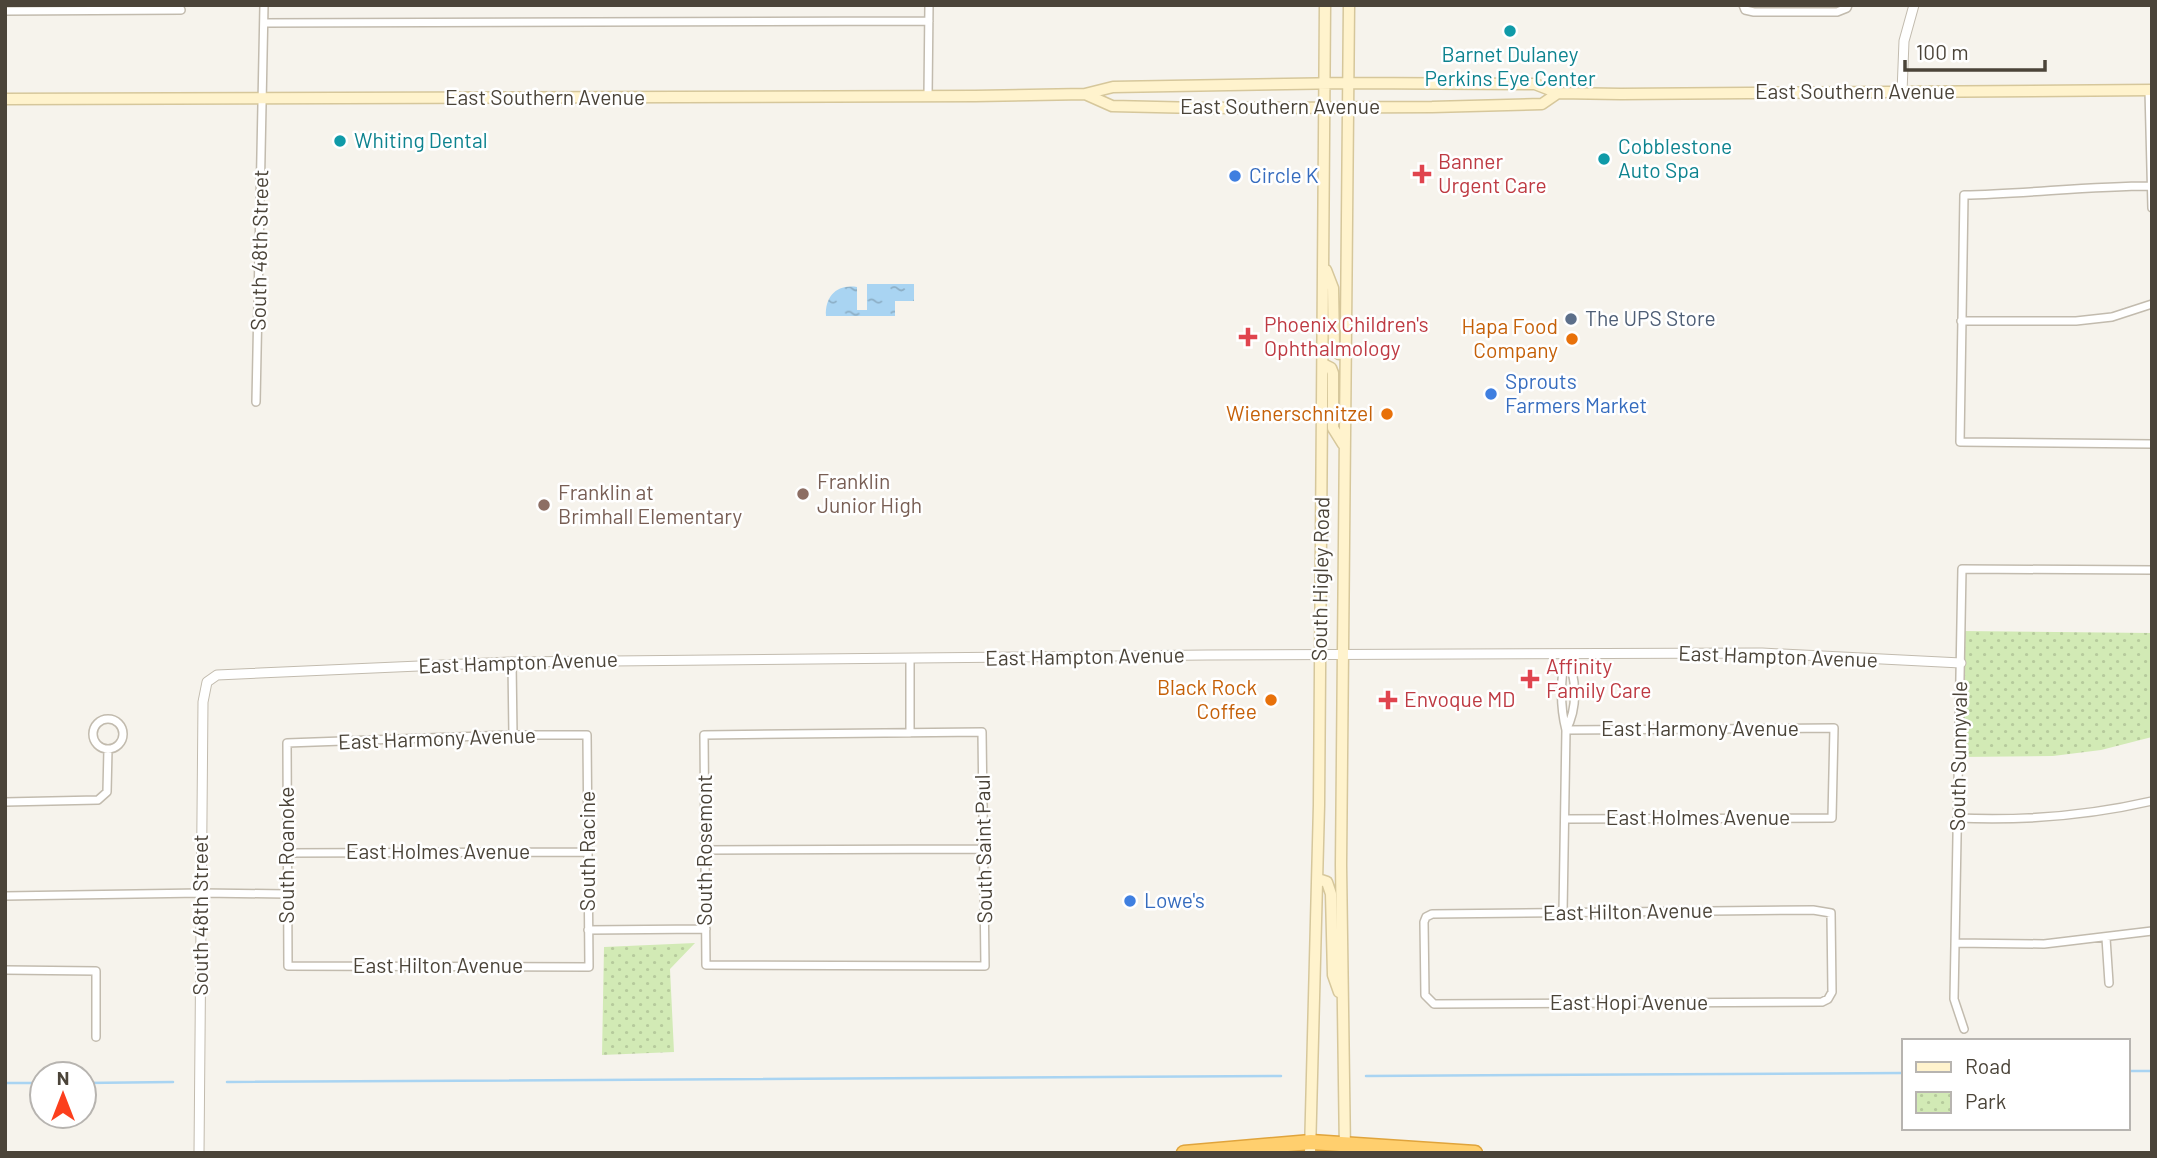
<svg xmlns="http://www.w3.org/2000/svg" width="2157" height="1158" font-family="Barlow,sans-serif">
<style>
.park{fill:url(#park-dots)}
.water{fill:url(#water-ripples)}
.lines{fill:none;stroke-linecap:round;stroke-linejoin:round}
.stream{stroke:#a9d4f2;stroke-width:2.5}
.minor-casing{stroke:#c2bbae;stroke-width:10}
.tertiary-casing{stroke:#c2bbae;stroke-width:11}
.secondary-casing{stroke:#d6c79b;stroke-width:13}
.motorway-casing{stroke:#e0a43c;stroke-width:17}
.minor{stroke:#fff;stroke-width:7}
.tertiary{stroke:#fff;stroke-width:9}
.secondary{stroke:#fff3cd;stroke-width:10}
.motorway{stroke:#ffcf6e;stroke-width:14}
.culture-dot{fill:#0f9aa8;stroke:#fff;stroke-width:2.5}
.health-dot{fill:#e0444e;stroke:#fff;stroke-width:2.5}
.shop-dot{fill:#3f7fe0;stroke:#fff;stroke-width:2.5}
.service-dot{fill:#5c6f8a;stroke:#fff;stroke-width:2.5}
.food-dot{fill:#e8710a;stroke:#fff;stroke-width:2.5}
.education-dot{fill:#8d6e63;stroke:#fff;stroke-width:2.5}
.labels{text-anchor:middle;stroke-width:5;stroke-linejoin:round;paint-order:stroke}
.culture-label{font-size:21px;fill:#0d838f;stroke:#fff;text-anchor:start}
.street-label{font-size:21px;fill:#4b4439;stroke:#fff}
.health-label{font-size:21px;fill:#be3a42;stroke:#fff;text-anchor:start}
.shop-label{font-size:21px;fill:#366cbe;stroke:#fff;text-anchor:start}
.service-label{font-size:21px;fill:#4e5e75;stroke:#fff;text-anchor:start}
.food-label{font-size:21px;fill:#c56008;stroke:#fff;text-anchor:end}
.education-label{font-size:21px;fill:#785e54;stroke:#fff;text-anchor:start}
</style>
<defs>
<pattern id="park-dots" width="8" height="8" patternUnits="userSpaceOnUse" patternTransform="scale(1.75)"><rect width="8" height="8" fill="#d2eab5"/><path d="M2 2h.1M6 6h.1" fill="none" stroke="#b6ca9c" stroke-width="1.8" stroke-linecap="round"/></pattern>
<pattern id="water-ripples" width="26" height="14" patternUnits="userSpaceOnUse" patternTransform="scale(1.75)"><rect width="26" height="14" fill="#a9d4f2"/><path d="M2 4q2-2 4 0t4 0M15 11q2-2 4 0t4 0" fill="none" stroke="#8caec5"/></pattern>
</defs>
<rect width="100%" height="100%" fill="#f6f3ec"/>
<path class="park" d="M1961,631L2152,633V737L2101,750L2053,756L1959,757Z
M695,943L670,969L674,1052L602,1055L604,947Z"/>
<path class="water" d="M867,284H914V301H895V316H826C825,296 837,284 857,287V310H867Z"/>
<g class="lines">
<path class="stream" d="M2127,1071H2152
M1366,1076L1903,1073
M227,1082L1281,1076
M5,1083H42
M84,1083L173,1082"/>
<g class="minor-casing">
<path id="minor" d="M1743,5L1745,10L1754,12H1837L1847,8L1848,5
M5,11L181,10
M264,23L929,21
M2149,90L2152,208
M928,96L929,5
M2150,186C2088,186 2026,194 1964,195L1960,442L2152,444
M1961,321H2076L2112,317L2152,304
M256,402L264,5
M1566,655C1577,677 1578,708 1566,730
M512,662L513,735
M93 734a15 15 0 1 1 30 0a15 15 0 1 1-30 0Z
M982,732L985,966L706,965L704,735Z
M910,733V658
M513,735H587L589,967L288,966L287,743Z
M5,802L98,800L107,792L108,749
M1957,818C2024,821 2087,816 2152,801
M1565,819L1832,818L1834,728L1566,730
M705,850L985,849
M287,853L588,852
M5,896L201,893L287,894
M1813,910L1831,913L1832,992L1828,999L1822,1002L1434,1004L1425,995L1424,922L1426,917L1432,914Z
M1563,913L1566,730C1560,707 1560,678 1566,655
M588,930L706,929
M2106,938L2109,983
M1955,943L2044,944L2152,931
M5,970L96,971V1037
M1964,1029L1954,999L1962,569L2152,570"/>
</g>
<g class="tertiary-casing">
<path id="tertiary" d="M1902,92L1904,41L1914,5
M199,1153L203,702L207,682L217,675L512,662L1207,655L1762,653L1961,663"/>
</g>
<g class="secondary-casing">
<path id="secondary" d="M1085,94L1112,106L1200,108L1432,107L1542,104L1558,93
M5,99L975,96L1085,94L1113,87L1348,83L1535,84L1558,93L1621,94L2152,90
M1326,270L1333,288L1334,347L1339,354H1344
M1323,364L1331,368L1333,373V428L1343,444
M1318,879L1327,882L1331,894L1333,975L1339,992
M1310,1153L1319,805L1325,5
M1345,1153L1341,865L1349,5"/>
</g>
<g class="motorway-casing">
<path id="motorway" d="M1184,1153L1311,1142L1475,1153"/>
</g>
<use href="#minor" class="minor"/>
<use href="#tertiary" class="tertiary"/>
<use href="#secondary" class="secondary"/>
<use href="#motorway" class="motorway"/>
</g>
<g class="culture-dot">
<circle cx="1510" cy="31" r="7"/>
<circle cx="340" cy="141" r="7"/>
<circle cx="1604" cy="159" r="7"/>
</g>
<g class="health-dot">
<path d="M1418.5 163.5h7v7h7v7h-7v7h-7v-7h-7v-7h7z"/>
<path d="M1244.5 326.5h7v7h7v7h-7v7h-7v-7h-7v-7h7z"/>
<path d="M1526.5 668.5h7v7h7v7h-7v7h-7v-7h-7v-7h7z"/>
<path d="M1384.5 689.5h7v7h7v7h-7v7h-7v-7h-7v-7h7z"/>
</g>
<g class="shop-dot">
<circle cx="1235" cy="176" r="7"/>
<circle cx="1491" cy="394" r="7"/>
<circle cx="1130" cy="901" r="7"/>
</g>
<circle class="service-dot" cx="1571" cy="319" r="7"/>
<g class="food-dot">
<circle cx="1572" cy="339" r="7"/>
<circle cx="1387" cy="414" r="7"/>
<circle cx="1271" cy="700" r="7"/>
</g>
<g class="education-dot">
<circle cx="803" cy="494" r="7"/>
<circle cx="544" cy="505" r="7"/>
</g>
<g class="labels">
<g class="culture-label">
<text x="1510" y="62" text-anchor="middle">Barnet Dulaney<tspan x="1510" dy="24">Perkins Eye Center</tspan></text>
<text x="354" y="148">Whiting Dental</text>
<text x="1618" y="154">Cobblestone<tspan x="1618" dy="24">Auto Spa</tspan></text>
</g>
<g class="street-label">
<text x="1855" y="99">East Southern Avenue</text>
<text x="545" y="105">East Southern Avenue</text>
<text x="1280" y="114">East Southern Avenue</text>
<text transform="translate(260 250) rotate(-89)" y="7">South 48th Street</text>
<text transform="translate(1321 579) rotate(-89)" y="7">South Higley Road</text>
<text transform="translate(1085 657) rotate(-1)" y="7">East Hampton Avenue</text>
<text transform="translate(1778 657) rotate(2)" y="7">East Hampton Avenue</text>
<text transform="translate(518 663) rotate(-2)" y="7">East Hampton Avenue</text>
<text x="1700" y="736">East Harmony Avenue</text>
<text transform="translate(437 739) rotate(-2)" y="7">East Harmony Avenue</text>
<text transform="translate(1959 756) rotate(-89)" y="7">South Sunnyvale</text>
<text x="1698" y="825">East Holmes Avenue</text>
<text transform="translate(984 849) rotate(-91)" y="7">South Saint Paul</text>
<text transform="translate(705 850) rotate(-90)" y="7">South Rosemont</text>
<text transform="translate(588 851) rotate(-90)" y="7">South Racine</text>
<text x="438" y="859">East Holmes Avenue</text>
<text transform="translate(287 855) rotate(-90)" y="7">South Roanoke</text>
<text transform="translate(1628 912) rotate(-1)" y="7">East Hilton Avenue</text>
<text transform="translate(201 915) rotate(-90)" y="7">South 48th Street</text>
<text x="438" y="973">East Hilton Avenue</text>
<text x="1629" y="1010">East Hopi Avenue</text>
</g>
<g class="health-label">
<text x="1438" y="169">Banner<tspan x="1438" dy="24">Urgent Care</tspan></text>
<text x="1264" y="332">Phoenix Children's<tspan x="1264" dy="24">Ophthalmology</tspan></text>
<text x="1546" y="674">Affinity<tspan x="1546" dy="24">Family Care</tspan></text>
<text x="1404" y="707">Envoque MD</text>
</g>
<g class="shop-label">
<text x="1249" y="183">Circle K</text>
<text x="1505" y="389">Sprouts<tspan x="1505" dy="24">Farmers Market</tspan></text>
<text x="1144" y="908">Lowe's</text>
</g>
<g class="service-label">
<text x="1585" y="326">The UPS Store</text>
</g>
<g class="food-label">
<text x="1558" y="334">Hapa Food<tspan x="1558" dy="24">Company</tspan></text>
<text x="1373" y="421">Wienerschnitzel</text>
<text x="1257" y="695">Black Rock<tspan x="1257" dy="24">Coffee</tspan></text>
</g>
<g class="education-label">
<text x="817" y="489">Franklin<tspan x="817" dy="24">Junior High</tspan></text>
<text x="558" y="500">Franklin at<tspan x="558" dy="24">Brimhall Elementary</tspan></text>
</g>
</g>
<rect width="2157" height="1158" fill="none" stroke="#4b4439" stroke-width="14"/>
<rect x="1902" y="1039" width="228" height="91" fill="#ffffff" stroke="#b7b4b0" stroke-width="2"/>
<rect x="1916" y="1062" width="35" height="10" fill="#fff3cd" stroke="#b7b4b0" stroke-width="2"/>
<text x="1965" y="1074" font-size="21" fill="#4b4439">Road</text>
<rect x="1916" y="1092" width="35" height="21" fill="url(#park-dots)" stroke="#b7b4b0" stroke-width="2"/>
<text x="1965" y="1109" font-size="21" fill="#4b4439">Park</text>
<g transform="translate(63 1095)"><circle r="33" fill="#ffffff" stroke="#b7b4b0" stroke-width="2"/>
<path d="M0-5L12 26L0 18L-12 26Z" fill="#fc3f1d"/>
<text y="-10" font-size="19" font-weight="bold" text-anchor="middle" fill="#4b4439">N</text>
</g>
<path d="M1905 60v10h140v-10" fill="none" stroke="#4b4439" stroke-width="3.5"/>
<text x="1916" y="60" font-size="21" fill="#4b4439" stroke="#ffffff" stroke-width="5" paint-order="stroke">100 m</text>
</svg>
